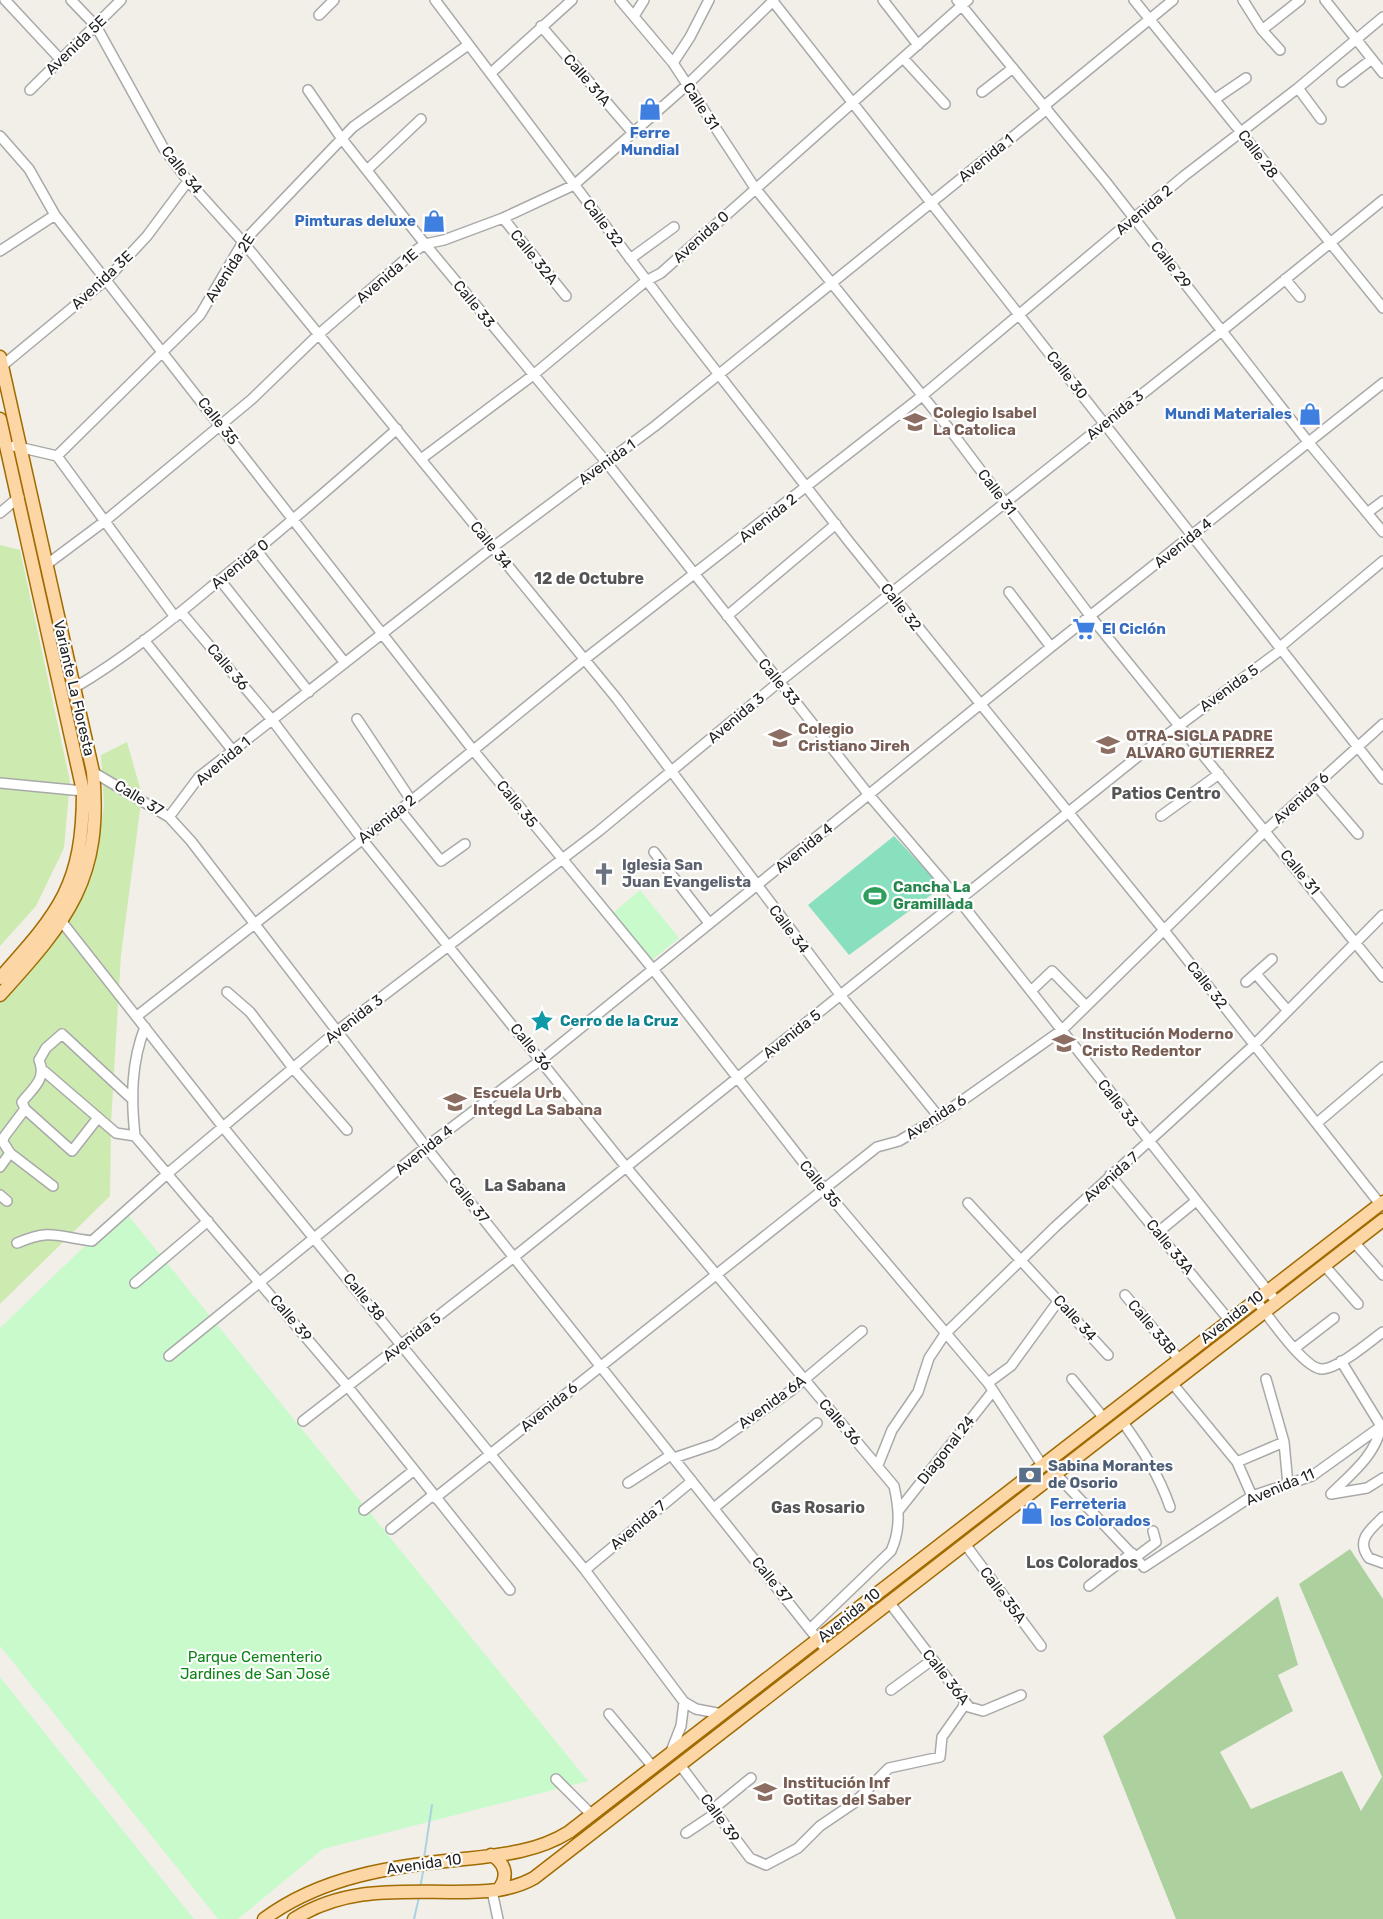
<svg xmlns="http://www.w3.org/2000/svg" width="1383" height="1919" font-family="Rubik,sans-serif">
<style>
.grass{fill:#cdebb0}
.forest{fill:#add19e}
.park{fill:#c8facc}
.pitch{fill:#88e0be}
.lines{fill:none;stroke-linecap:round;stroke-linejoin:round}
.stream{stroke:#aad3df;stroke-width:2}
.minor-casing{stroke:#a9a9a9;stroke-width:12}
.major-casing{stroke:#a06b00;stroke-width:15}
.minor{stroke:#fff;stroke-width:9}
.major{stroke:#fcd6a4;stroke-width:12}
.labels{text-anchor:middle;stroke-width:4.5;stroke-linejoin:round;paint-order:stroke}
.street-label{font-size:15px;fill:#222;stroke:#fff}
.shop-label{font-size:15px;font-weight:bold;fill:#366cbe;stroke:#fff;text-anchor:end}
.education-label{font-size:15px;font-weight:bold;fill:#785e54;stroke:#fff;text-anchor:start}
.worship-label{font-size:15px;font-weight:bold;fill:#5b616d;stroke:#fff;text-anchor:start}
.leisure-label{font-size:15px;font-weight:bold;fill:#27864d;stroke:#fff;text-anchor:start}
.culture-label{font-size:15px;font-weight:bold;fill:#0d838f;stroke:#fff;text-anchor:start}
.service-label{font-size:15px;font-weight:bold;fill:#4e5e75;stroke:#fff;text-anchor:start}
.park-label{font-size:15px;fill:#0c8416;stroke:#fff}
.neighbourhood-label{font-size:16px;font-weight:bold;fill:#555;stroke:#fff}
</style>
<rect width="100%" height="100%" fill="#f2efe9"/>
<path class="grass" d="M0,545L20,550L70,781L64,848L36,906L0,946Z
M127,742L142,795L121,955L111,1123L110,1196L0,1304V1000L83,887L98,846L104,806L101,755Z"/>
<path class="forest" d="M1350,1549L1383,1599V1919H1176L1103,1736L1278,1596L1298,1665L1278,1675L1293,1711L1220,1752L1251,1809L1342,1771L1361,1811L1382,1777L1299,1584Z"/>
<path class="park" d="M640,890L679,938L652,960L613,913Z
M123,1209L588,1781L323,1849L238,1919H218L0,1646V1328Z
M0,1677L194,1919H0Z"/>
<path class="pitch" d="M894,836L942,887L849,955L808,905Z"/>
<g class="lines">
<path class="stream" d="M424,1858L432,1805
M420,1888L424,1867
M414,1919L419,1897"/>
<g class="minor-casing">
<path id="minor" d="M5,0L60,59
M71,0L96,26L164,149L188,181L243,242L617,699L841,996L939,1117
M435,0L678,322L850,543L1163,929L1380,1204
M620,0L673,63L755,188L951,431L1091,617L1383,977
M772,0L1383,779
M883,0L918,45
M957,0L1106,182L1309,443L1383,532
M1134,0L1383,308
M1243,0L1262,30L1280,50
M1325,0L1383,73
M319,15L334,0
M634,16L644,0
M541,26L633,133
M1262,30L1300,0
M903,58L945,104
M673,63L690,37L709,0
M491,73L572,0
M1342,82L1372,59
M1298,88L1321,119
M30,90L121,0
M308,90L342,139L425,244L607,463L869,795L958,899L1276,1301
M982,92L1013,68
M1215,99L1246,78
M1044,106L1173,0
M0,136L29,169L55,215L473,750L652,968L824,1189L988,1383L1042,1465
M367,170L421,119
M503,218L566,296
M0,251L55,215
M630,259L674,227
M1285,279L1300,297
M2,366L107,279L147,236L188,181
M14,446L57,456L175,617
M57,456L200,315L243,242L353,127L468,45
M421,459L532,376L646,281L661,273L968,0
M0,513L19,497
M1367,513L1383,501
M257,551L345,663
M46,565L105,521L252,399L319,334L415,251L425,244L444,240L503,218L574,185L687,85L774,0
M220,580L309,692
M1009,592L1051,647
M181,612L273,721L362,839L626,1167L894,1486C899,1508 901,1529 891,1551L811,1628
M727,616L836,524
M144,640L233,751
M1280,647L1383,561
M74,688C123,659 168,623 211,587C275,536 336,483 397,429
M357,719L411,800
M93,772L169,817L191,841L426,1147L827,1651
M0,783L83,791
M1316,785L1358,834
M400,810L441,861L465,844
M1161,816L1219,774
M169,817L199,777L493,547L655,426L1047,109
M654,852L709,923
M62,922L223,1127L585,1570L684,1702L696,1709L722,1714
M1256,974L1288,1011
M1246,982L1272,959
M1031,991L1052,971L1086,1006
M227,992L250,1012L293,1068L347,1130
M137,1016L400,810L585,659L922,396L1184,176L1298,88L1383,17
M145,1027C131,1063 131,1098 135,1136L348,1387L510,1590
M44,1071L116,1133L135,1136
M25,1109L72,1151L97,1119
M1317,1123L1383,1067
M10,1153L53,1186
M0,1167L10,1153L3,1142L4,1137L25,1109L22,1102C33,1088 47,1079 39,1060L46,1048L62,1034L131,1098
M1110,1175L1229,1320
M0,1195L7,1201
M968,1203L1108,1355
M1157,1233L1196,1201
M1354,1242L1383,1275
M17,1243C53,1228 56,1237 92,1241L167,1174L337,1031L599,831L779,682L1223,330L1383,200
M1324,1265L1358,1304
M135,1283L208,1221
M1125,1295L1178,1358
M1256,1300C1267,1314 1305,1371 1323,1369C1339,1368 1369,1342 1383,1332
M1295,1348L1334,1318
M169,1356L426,1147L546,1056L1051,647L1383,383
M1072,1379L1103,1417
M1266,1379L1284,1442L1288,1485
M988,1383L1011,1366L1059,1300
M1172,1383L1237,1462L1252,1496
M303,1421L514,1257L1136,758L1282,649
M1122,1421C1142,1449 1159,1475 1170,1507
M674,1458L715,1444L792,1390L862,1331
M1237,1462L1284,1442
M878,1465L892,1430L918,1392L929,1358L945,1334L1055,1227L1254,1045L1383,915
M1055,1473L1144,1567L1252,1496L1312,1476L1383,1425
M628,1483L671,1455
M1331,1494C1351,1474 1376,1455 1381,1426L1341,1361
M1331,1494L1367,1488L1383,1478
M435,1498L877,1147L899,1141L939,1117L1062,1030L1266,830L1383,724
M714,1508L817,1423
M364,1510L413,1471
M899,1510L993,1391
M1383,1517C1371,1529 1355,1540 1369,1558L1383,1563
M391,1529L433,1495
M965,1544L1041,1646
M1136,1557L1156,1542L1153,1531
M585,1570L692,1481
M1089,1586L1132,1553
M889,1602L969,1707L983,1711L1021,1695
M891,1690L932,1660
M609,1714L653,1767
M670,1754L681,1726L684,1702
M680,1765L750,1858L766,1865L798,1848L820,1826L854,1803L889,1768L940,1757L942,1737L966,1703
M556,1779L592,1815
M713,1809L751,1778
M686,1833L716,1813
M492,1891L498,1919"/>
</g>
<g class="major-casing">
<path id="major" d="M0,357L93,772C103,878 68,920 0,995
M0,419L83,791C83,885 60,911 0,978
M491,1855C506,1863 509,1877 498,1890
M264,1919C322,1876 394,1866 464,1859C501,1855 537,1852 569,1832L1383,1202
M294,1919C345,1887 396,1892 454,1892C482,1892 509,1892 534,1878L1383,1220"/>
</g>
<use href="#minor" class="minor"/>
<use href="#major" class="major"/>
</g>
<defs>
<g id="shop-bare" transform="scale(1.8)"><path d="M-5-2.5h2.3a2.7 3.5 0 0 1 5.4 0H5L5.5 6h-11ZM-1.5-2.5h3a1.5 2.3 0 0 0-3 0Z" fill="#3f7fe0" stroke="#fff" stroke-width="2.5" paint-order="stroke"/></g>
<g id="school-bare" transform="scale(1.8)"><path d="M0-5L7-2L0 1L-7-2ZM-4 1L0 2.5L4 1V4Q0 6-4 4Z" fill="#8d6e63" stroke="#fff" stroke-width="2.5" paint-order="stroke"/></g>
<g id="supermarket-bare" transform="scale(1.8)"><path d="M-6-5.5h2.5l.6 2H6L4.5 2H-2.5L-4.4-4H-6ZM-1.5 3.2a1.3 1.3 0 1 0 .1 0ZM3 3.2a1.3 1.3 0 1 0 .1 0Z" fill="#3f7fe0" stroke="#fff" stroke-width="2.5" paint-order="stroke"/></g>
<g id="church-bare" transform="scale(1.8)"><path d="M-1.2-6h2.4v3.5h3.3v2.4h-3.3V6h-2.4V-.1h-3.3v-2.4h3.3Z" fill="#6b7280" stroke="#fff" stroke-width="2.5" paint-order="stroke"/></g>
<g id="stadium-bare" transform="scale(1.8)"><path d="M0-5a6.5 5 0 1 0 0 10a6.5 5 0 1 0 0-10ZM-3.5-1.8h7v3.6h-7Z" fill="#2e9e5b" stroke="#fff" stroke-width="2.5" paint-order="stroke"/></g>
<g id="sight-bare" transform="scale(1.8)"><path d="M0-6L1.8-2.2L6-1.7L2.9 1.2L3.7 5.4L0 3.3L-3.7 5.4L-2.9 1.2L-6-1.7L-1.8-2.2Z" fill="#0f9aa8" stroke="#fff" stroke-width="2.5" paint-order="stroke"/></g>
<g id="bank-bare" transform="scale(1.8)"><path d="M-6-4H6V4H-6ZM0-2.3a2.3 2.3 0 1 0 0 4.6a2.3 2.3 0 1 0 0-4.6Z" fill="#5c6f8a" stroke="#fff" stroke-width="2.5" paint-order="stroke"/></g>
</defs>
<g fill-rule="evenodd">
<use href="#shop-bare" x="650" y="109"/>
<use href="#shop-bare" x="434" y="221"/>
<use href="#shop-bare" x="1310" y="414"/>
<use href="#school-bare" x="915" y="422"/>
<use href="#supermarket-bare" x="1084" y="629"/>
<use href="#school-bare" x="780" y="738"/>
<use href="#school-bare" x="1108" y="745"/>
<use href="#church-bare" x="604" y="874"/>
<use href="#stadium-bare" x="875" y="896"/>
<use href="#sight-bare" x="542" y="1021"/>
<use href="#school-bare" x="1064" y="1043"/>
<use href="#school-bare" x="455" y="1102"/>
<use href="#bank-bare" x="1030" y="1475"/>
<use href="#shop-bare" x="1032" y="1513"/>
<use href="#school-bare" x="765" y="1792"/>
</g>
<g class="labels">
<g class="street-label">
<text transform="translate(76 45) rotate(-44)" y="5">Avenida 5E</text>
<text transform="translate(587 80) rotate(49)" y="5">Calle 31A</text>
<text transform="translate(701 106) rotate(57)" y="5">Calle 31</text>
<text transform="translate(1258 154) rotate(53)" y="5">Calle 28</text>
<text transform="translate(986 158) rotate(-39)" y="5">Avenida 1</text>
<text transform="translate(182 170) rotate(52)" y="5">Calle 34</text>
<text transform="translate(1144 210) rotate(-40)" y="5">Avenida 2</text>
<text transform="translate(603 223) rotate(53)" y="5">Calle 32</text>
<text transform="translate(701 237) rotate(-42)" y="5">Avenida 0</text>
<text transform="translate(534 257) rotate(51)" y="5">Calle 32A</text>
<text transform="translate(1171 265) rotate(52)" y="5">Calle 29</text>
<text transform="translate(230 268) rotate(-57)" y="5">Avenida 2E</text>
<text transform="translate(387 276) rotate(-40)" y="5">Avenida 1E</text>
<text transform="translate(102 280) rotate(-43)" y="5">Avenida 3E</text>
<text transform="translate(474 304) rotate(51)" y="5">Calle 33</text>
<text transform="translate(1067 375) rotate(52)" y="5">Calle 30</text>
<text transform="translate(1115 415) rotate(-39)" y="5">Avenida 3</text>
<text transform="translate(218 421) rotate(52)" y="5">Calle 35</text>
<text transform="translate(607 462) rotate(-36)" y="5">Avenida 1</text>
<text transform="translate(997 492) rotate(53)" y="5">Calle 31</text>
<text transform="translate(768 518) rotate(-38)" y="5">Avenida 2</text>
<text transform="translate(1183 543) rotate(-39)" y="5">Avenida 4</text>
<text transform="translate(491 545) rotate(51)" y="5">Calle 34</text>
<text transform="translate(240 564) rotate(-39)" y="5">Avenida 0</text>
<text transform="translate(901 607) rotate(52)" y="5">Calle 32</text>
<text transform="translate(228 667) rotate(50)" y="5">Calle 36</text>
<text transform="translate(779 682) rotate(51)" y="5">Calle 33</text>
<text transform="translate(74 688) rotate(77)" y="5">Variante La Floresta</text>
<text transform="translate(1229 688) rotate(-36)" y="5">Avenida 5</text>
<text transform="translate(736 718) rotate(-40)" y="5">Avenida 3</text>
<text transform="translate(223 761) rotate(-40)" y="5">Avenida 1</text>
<text transform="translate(139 798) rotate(31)" y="5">Calle 37</text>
<text transform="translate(1301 798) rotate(-42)" y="5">Avenida 6</text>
<text transform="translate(517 804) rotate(51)" y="5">Calle 35</text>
<text transform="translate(387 819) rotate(-38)" y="5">Avenida 2</text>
<text transform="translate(804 848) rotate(-39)" y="5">Avenida 4</text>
<text transform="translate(1300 872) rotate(51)" y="5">Calle 31</text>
<text transform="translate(789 929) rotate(53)" y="5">Calle 34</text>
<text transform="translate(1207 985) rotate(52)" y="5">Calle 32</text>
<text transform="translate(354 1019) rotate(-38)" y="5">Avenida 3</text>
<text transform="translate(792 1034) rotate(-38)" y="5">Avenida 5</text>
<text transform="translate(531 1047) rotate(51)" y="5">Calle 36</text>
<text transform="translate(1118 1103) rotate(52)" y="5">Calle 33</text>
<text transform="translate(936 1117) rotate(-33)" y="5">Avenida 6</text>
<text transform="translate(424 1150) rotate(-39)" y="5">Avenida 4</text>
<text transform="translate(1111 1177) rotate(-41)" y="5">Avenida 7</text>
<text transform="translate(820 1184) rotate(51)" y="5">Calle 35</text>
<text transform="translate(469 1200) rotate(51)" y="5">Calle 37</text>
<text transform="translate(1170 1247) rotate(51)" y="5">Calle 33A</text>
<text transform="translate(364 1297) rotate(51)" y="5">Calle 38</text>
<text transform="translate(1232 1317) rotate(-38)" y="5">Avenida 10</text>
<text transform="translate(291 1318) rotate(50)" y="5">Calle 39</text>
<text transform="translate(1075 1318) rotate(48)" y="5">Calle 34</text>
<text transform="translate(1152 1327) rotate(50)" y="5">Calle 33B</text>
<text transform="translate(412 1337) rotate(-38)" y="5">Avenida 5</text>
<text transform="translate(772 1402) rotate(-36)" y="5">Avenida 6A</text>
<text transform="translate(549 1407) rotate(-39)" y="5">Avenida 6</text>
<text transform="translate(840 1422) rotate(49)" y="5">Calle 36</text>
<text transform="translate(946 1450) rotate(-52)" y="5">Diagonal 24</text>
<text transform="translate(1280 1487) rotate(-23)" y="5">Avenida 11</text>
<text transform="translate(638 1525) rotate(-40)" y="5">Avenida 7</text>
<text transform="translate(772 1580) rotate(51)" y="5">Calle 37</text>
<text transform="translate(1003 1595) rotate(53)" y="5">Calle 35A</text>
<text transform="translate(849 1615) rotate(-39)" y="5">Avenida 10</text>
<text transform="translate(946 1677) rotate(52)" y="5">Calle 36A</text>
<text transform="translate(720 1818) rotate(54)" y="5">Calle 39</text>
<text transform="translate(424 1864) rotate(-8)" y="5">Avenida 10</text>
</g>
<g class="shop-label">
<text x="650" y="138" text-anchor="middle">Ferre<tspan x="650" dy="17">Mundial</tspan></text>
<text x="416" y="226">Pimturas deluxe</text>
<text x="1292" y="419">Mundi Materiales</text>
<text x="1102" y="634" text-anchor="start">El Ciclón</text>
<text x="1050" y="1509" text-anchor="start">Ferreteria<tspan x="1050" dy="17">los Colorados</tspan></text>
</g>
<g class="education-label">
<text x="933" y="418">Colegio Isabel<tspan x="933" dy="17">La Catolica</tspan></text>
<text x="798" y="734">Colegio<tspan x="798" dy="17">Cristiano Jireh</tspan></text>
<text x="1126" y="741">OTRA-SIGLA PADRE<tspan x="1126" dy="17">ALVARO GUTIERREZ</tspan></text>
<text x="1082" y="1039">Institución Moderno<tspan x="1082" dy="17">Cristo Redentor</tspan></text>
<text x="473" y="1098">Escuela Urb<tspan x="473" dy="17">Integd La Sabana</tspan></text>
<text x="783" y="1788">Institución Inf<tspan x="783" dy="17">Gotitas del Saber</tspan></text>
</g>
<g class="worship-label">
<text x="622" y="870">Iglesia San<tspan x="622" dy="17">Juan Evangelista</tspan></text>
</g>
<g class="leisure-label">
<text x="893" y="892">Cancha La<tspan x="893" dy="17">Gramillada</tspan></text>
</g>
<g class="culture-label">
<text x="560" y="1026">Cerro de la Cruz</text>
</g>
<g class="service-label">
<text x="1048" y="1471">Sabina Morantes<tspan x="1048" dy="17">de Osorio</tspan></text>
</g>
<g class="park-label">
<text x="255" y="1662">Parque Cementerio<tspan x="255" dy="17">Jardines de San José</tspan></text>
</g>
<g class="neighbourhood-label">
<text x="589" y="584">12 de Octubre</text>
<text x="1166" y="799">Patios Centro</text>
<text x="525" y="1191">La Sabana</text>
<text x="818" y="1513">Gas Rosario</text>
<text x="1082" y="1568">Los Colorados</text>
</g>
</g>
</svg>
